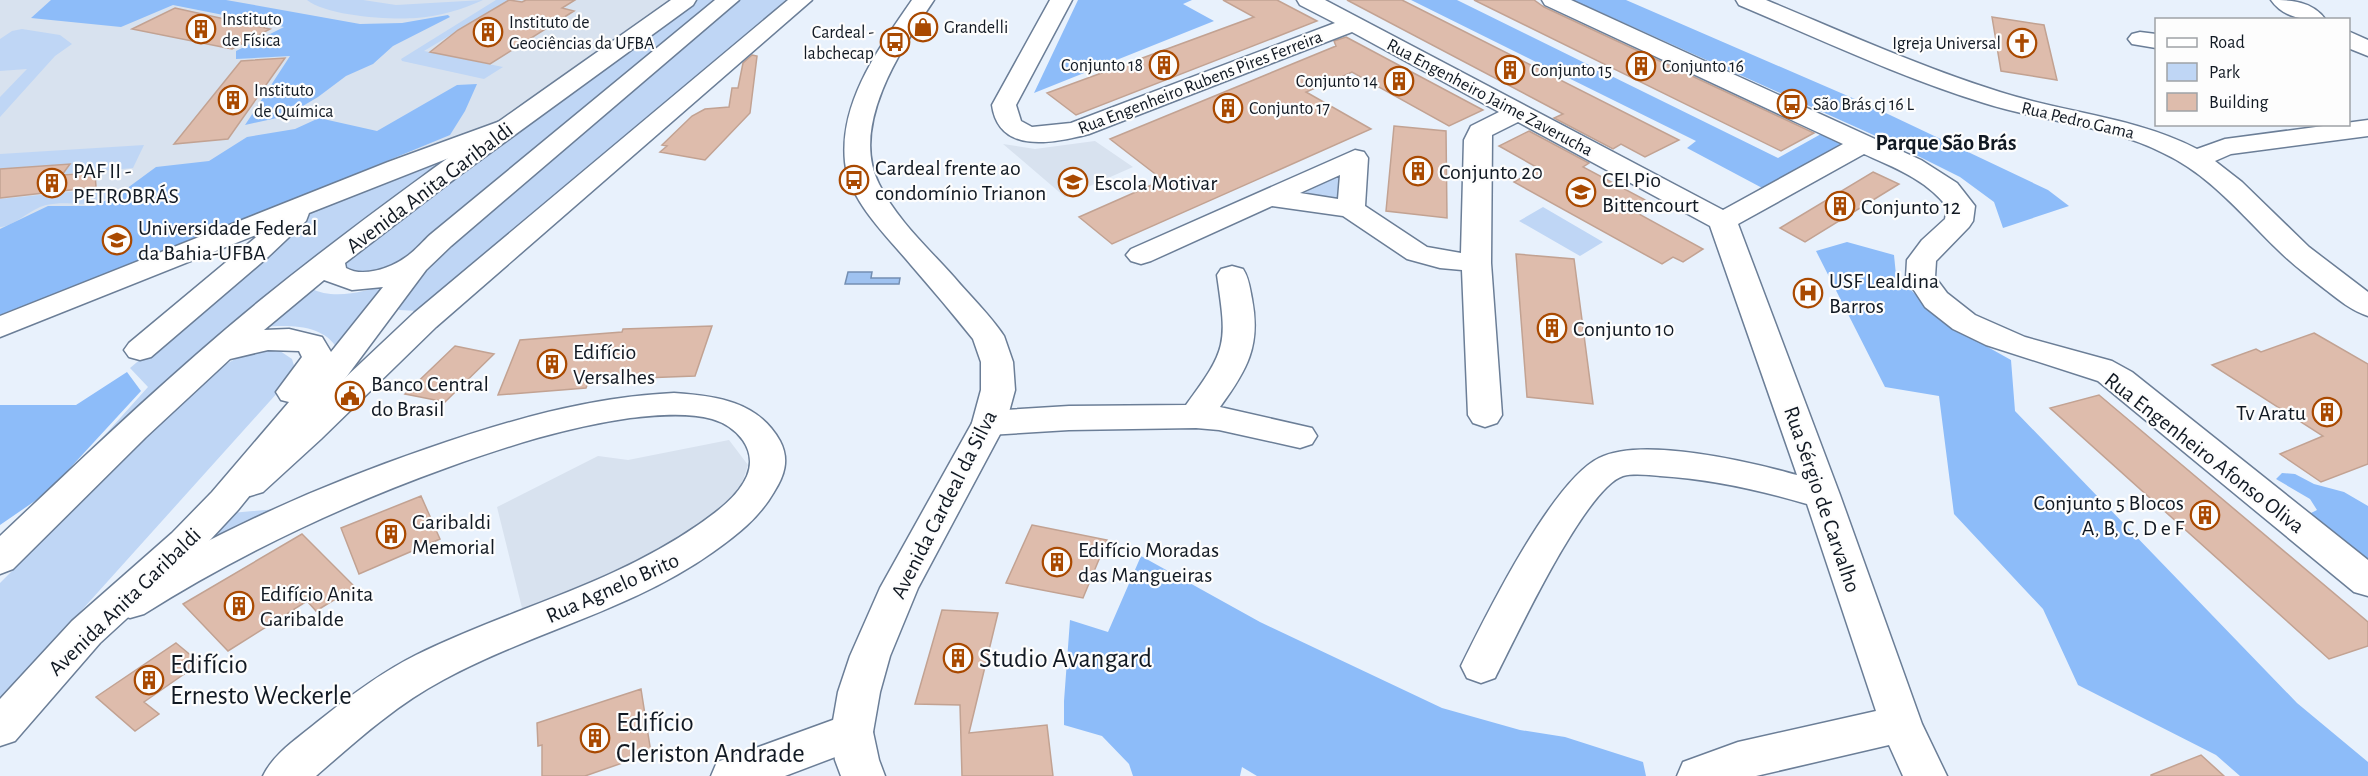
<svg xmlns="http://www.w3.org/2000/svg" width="2368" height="776" font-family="'Alegreya Sans',sans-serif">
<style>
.built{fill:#d8e2ef}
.green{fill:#bfd6f5}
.forest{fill:#8dbcf9}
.water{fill:#9fc2f0;stroke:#748fb2;stroke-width:1.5}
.building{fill:#debcac;stroke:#c2a292;stroke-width:1.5}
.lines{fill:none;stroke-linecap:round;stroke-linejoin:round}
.minor-casing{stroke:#6b7e97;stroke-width:3}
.major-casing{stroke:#6b7e97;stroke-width:3}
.minor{fill:#fff;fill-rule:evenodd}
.major{fill:#fff;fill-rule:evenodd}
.labels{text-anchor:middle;stroke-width:4.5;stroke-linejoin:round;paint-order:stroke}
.far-poi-label{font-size:18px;fill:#111923;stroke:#fdfdfd;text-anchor:start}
.far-street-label{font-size:18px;fill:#111923;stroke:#fdfdfd}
.far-quarter-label{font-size:22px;font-weight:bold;fill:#111923;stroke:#fdfdfd}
.poi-label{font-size:22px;fill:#111923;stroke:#fdfdfd;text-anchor:start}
.street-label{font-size:22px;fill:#111923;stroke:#fdfdfd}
.near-poi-label{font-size:27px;fill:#111923;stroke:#fdfdfd;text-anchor:start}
</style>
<rect width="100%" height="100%" fill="#e8f1fc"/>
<path class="built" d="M0,0H672L466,145L0,334Z
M1095,141L1133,167L1065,197L1003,144L1035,149Z
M729,440L748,465L740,489L710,526L524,616L497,507L598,456L628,460Z"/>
<path class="green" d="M307,0H363L396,5L483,0C464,9 437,17 416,18C389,20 327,16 307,0Z
M496,0H509L424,51L503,67L484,79L402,61L401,59Z
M696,0H715L392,268L368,277L345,269L347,259Z
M740,0H793L418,311L399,310L398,297L421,266Z
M22,29L60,35L72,44L55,56L0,117V97L27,69L0,71V39L12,31Z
M144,145L133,168L64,174L71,164L0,169V154Z
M461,150L68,476L148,387L130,368L285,238L313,211Z
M1342,174L1340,202L1294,195Z
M110,188L116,190L114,195C84,211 73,199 46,205C30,209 15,226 0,227V199Z
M1543,207L1603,242L1580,256L1519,221Z
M390,284L338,350C324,324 289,325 263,327L310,288C335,301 365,291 390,284Z
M263,350L280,351L292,359L295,369L288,381L0,701V583L128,455L221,367L244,354Z
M277,509L182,562L231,513Z"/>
<path class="forest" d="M51,0H226L360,24L402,23L448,15L450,17L393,46L373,64L346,76L318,97L286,116L245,125L290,56L236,59V51L284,27L173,5L121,27L31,18Z
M1078,0H1192L1183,4L1214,21L1034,93Z
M1411,0H1457L1778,158L1821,134L1845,144L1766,190L1687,148L1696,141Z
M1573,0H1626L1871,106L2048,190L2069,206L2003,228L1994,202L1960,177L1898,146Z
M477,84L465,111L450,135L273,208L0,315V229L48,206H95L122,192L156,167L209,161L247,137L295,129L319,118L377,131L457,85Z
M1847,242L1894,255L1896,275L1943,322L2011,360L2015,411L2297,703L2368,762V776H2240L2216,755L2078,685L2043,609L1954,514L1939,396L1885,387L1816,251Z
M127,372L141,391L48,492L0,525V405H76Z
M2282,473L2295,474L2314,484L2344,492L2368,506V573L2307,515L2317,510L2310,499L2276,479Z
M1141,556L1260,622L1442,708L1520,730L1565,737L1643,762L1646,776H1257L1242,767L1240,776H1133L1129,764L1102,736L1064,725V701L1070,620L1108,632Z"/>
<path class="water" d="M848,272H872L871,278H900L899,284H845Z"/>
<path class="building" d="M509,0L522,2L526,0H575L562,8L574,11L490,64L430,52L458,30Z
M1223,0H1277L1317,21L1076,115L1047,93L1254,17Z
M1347,0H1402L1679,140L1645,157L1621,144L1613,149L1554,118L1563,114Z
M1474,0H1534L1544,7L1814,133L1781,151Z
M175,8L270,29L232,49L132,29Z
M1992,17L2044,25L2057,80L2001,71Z
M1346,37L1483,110L1449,126L1352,72L1306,92L1371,129L1112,244L1079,217L1163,180L1110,139L1336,46L1334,41Z
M752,55L757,56L750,113L705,160L660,152L667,146L662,145L692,116L705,109L729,107L732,88H738L743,63Z
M285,58L228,139L174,144L241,61Z
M1394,126L1446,131L1447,218L1386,211Z
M1529,131L1589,163L1583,167L1651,203L1637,213L1703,249L1683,262L1673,257L1662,264L1514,182L1538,168L1499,146Z
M70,164L62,175L95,173L96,187L0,198V169Z
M1873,172L1899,184L1805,242L1780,228Z
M1516,254L1574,259L1593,404L1527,397Z
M712,326L695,376L589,380L586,388L498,395L520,340L622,332L623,329Z
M2314,333L2368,364V464L2321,482L2280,454L2323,436L2212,365L2256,349L2261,352Z
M455,346L494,354L445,402L405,394Z
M2099,395L2368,622V646L2329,659L2050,408Z
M421,496L440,539L359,574L341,528Z
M1032,525L1107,540L1083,598L1006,583Z
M302,534L355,587L316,611L307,601L228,651L183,604Z
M942,610L998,613L969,733L1047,725L1053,776H962L960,705L915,704Z
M176,643L200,663L144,702L159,714L135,731L96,697Z
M641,689L651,753L585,776H542V745L538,746L537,723Z
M2201,755L2224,776H2151V775Z"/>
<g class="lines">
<g class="minor-casing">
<path id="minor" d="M788,0H812L436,327L321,439L263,492L250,496L237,492L232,483L237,474L297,423L414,313Z
M1050,0H1072L1016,105L1021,121L1032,127L1071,123L1335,23L1300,5L1297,0H1325L1723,210L1843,144L1545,5L1542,0H1571L1921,160L1957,183L1975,206L1973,221L1969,227L1936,261L1935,277L1947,293L1975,315L2025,337L2112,361L2132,372L2368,560V596L2354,592L2098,381L1986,345L1953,329L1925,307L1906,278L1907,260L1922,240L1945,219L1947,207C1927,180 1893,167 1864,154L1738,224L1840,495L1922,724L1947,776H1903L1889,745L1756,776H1677L1683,762L1738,742L1876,711L1807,504C1759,490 1710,479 1660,476C1649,475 1634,473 1623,476C1585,488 1515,639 1495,678L1481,683L1467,678L1461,666C1485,617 1552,481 1599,458C1642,436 1751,462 1797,475L1710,226L1518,122L1492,135L1491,263L1502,415L1497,423L1485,427L1473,423L1468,415L1462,270L1440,268L1407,259L1343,216L1272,206L1151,261L1141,264L1131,261L1126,255L1131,249L1355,150L1364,152L1368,158L1365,206L1427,247L1461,253L1464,140L1471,126L1499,112L1352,32L1089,134C1054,143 999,155 992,105ZM1340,175L1338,199L1300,193Z
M1736,0H1766C1843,32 1920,67 2000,92C2065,113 2135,117 2197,149L2225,139L2368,120V136L2231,154L2215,161L2242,182L2309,247L2368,292V316C2352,311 2339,300 2326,290C2309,277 2292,264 2277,249C2241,214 2210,175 2163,153C2108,125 2043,122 1984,103C1900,77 1820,39 1739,5Z
M2271,0C2291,0 2313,1 2326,20C2306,20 2284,19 2271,0Z
M2348,31L2368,40V56L2348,48Z
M2140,32L2156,34V48L2132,44L2128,39L2132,34Z
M506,119L515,122L519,127L515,132L309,213L306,221L268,257L151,357L140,360L129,357L124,350L129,343L261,233L0,337V316L388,162Z
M1232,266L1243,269C1249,278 1250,289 1252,299C1261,346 1247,370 1220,407L1312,428L1317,436L1312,444L1300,448L1219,430L1196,428L1069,430L989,435L977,431L972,423L977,415L989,411L1069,406L1186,405C1228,348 1227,344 1217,275L1221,269Z
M674,393C716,396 758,401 780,441C790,460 784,476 774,492C759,518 737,535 713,552C630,611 531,632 443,680C396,705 356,741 316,776H263C274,753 297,739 316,723C347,698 380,673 416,655C511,608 608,587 698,525C715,513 738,497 747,476C758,450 737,426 712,419C688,412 655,415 630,418C567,427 507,446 446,468C341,506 239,554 144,614L130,618L116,614L110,603L116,592C214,533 318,486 426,449C507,421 588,397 674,393Z
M852,713L867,719L873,732L867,745L785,776H711L717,762Z"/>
</g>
<g class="major-casing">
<path id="major" d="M671,0H696L693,5L457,177L345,263L346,268C363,278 391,268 406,257C415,251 423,241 431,234L715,0H739L451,246L426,270L347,376L238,510L198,553L100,643L15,741L0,746V699L72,621L172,533L212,492L289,402L281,400L276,392L302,357L299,351L268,350L230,359L146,437L13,569L0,574V536C86,455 170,374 262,299C393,193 533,98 671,0ZM324,280L352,290L383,287L331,352L322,337L289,329L264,330Z
M912,0H934C902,48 849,125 879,184C896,219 928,248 954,277C970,296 990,315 1004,336L1013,362L1015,390L1006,423L918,588L890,656L880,692L873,732L879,760L885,776H841L835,760L831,732L838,692L850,656L880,588L972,423L981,390V362L973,339C953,314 932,289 911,265C887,236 849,201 845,162C839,101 880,47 912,0Z"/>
</g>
<use href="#minor" class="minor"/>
<use href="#major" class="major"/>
</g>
<defs>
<g id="shop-ring" transform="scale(1.5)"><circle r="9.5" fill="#fdfdfd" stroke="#a94900" stroke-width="1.5"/><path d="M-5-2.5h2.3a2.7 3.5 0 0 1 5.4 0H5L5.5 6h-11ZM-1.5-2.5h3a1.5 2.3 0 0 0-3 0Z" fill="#a94900"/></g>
<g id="building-ring" transform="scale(1.5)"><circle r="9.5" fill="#fdfdfd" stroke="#a94900" stroke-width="1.5"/><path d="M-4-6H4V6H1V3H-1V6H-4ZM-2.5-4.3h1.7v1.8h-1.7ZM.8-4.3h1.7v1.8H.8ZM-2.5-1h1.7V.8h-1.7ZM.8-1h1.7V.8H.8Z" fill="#a94900"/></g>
<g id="bus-ring" transform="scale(1.5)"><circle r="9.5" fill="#fdfdfd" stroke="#a94900" stroke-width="1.5"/><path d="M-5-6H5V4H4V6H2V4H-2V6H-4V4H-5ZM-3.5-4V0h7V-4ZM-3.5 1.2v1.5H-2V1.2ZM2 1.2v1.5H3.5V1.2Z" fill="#a94900"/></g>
<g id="church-ring" transform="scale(1.5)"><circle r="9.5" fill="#fdfdfd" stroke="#a94900" stroke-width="1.5"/><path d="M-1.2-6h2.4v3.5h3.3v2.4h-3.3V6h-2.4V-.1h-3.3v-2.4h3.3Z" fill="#a94900"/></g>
<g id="school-ring" transform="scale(1.5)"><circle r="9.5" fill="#fdfdfd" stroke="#a94900" stroke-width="1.5"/><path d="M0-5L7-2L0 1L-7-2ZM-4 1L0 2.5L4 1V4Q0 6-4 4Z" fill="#a94900"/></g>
<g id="university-ring" transform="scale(1.5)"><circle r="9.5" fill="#fdfdfd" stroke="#a94900" stroke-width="1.5"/><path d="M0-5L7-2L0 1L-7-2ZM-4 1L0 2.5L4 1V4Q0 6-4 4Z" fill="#a94900"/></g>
<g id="hospital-ring" transform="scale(1.5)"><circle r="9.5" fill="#fdfdfd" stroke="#a94900" stroke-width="1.5"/><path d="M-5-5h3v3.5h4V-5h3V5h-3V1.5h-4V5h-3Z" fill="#a94900"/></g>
<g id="civic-ring" transform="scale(1.5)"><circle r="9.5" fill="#fdfdfd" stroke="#a94900" stroke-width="1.5"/><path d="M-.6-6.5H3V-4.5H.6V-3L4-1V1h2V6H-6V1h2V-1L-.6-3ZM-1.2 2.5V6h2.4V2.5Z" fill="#a94900"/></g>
</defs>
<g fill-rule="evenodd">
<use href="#shop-ring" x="923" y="27"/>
<use href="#building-ring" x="201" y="29"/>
<use href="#building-ring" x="488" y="32"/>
<use href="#bus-ring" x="895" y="42"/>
<use href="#church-ring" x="2022" y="43"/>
<use href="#building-ring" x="1164" y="65"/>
<use href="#building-ring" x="1641" y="66"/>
<use href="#building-ring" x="1510" y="70"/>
<use href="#building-ring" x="1399" y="81"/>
<use href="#building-ring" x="233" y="100"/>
<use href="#bus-ring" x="1792" y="104"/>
<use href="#building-ring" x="1228" y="108"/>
<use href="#building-ring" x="1418" y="171"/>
<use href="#bus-ring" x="854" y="180"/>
<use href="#school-ring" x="1073" y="182"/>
<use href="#building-ring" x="52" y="183"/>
<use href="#school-ring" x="1581" y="192"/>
<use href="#building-ring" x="1840" y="206"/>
<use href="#university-ring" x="117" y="240"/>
<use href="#hospital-ring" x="1808" y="293"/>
<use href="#building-ring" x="1552" y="328"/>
<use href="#building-ring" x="552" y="364"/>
<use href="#civic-ring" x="350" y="396"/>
<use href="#building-ring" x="2327" y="412"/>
<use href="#building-ring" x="2205" y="515"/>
<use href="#building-ring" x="391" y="534"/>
<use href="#building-ring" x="1057" y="562"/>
<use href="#building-ring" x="239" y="606"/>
<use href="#building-ring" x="958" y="658"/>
<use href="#building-ring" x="149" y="680"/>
<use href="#building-ring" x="595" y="738"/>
</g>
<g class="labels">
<g class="far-poi-label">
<text x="222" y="25">Instituto<tspan x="222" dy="21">de Física</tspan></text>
<text x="509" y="28">Instituto de<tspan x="509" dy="21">Geociências da UFBA</tspan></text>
<text x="944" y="33">Grandelli</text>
<text x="874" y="38" text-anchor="end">Cardeal -<tspan x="874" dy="21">labchecap</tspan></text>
<text x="2001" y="49" text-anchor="end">Igreja Universal</text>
<text x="1143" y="71" text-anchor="end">Conjunto 18</text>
<text x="1662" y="72">Conjunto 16</text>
<text x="1531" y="76">Conjunto 15</text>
<text x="1378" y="87" text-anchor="end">Conjunto 14</text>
<text x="254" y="96">Instituto<tspan x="254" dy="21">de Química</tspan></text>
<text x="1813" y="110">São Brás cj 16 L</text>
<text x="1249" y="114">Conjunto 17</text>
</g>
<g class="far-street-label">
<text transform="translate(1200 82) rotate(-21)" y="6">Rua Engenheiro Rubens Pires Ferreira</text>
<text transform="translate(1490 97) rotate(28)" y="6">Rua Engenheiro Jaime Zaverucha</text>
<text transform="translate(2078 120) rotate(13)" y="6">Rua Pedro Gama</text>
</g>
<g class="far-quarter-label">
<text x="1946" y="150">Parque São Brás</text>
</g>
<g class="poi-label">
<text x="875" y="175">Cardeal frente ao<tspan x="875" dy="25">condomínio Trianon</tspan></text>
<text x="73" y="178">PAF II -<tspan x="73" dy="25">PETROBRÁS</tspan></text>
<text x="1439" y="179">Conjunto 20</text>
<text x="1602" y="187">CEI Pio<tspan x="1602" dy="25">Bittencourt</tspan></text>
<text x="1094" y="190">Escola Motivar</text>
<text x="1861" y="214">Conjunto 12</text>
<text x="138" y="235">Universidade Federal<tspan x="138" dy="25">da Bahia-UFBA</tspan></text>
<text x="1829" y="288">USF Lealdina<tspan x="1829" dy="25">Barros</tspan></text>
<text x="1573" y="336">Conjunto 10</text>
<text x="573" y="359">Edifício<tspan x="573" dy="25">Versalhes</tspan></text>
<text x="371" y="391">Banco Central<tspan x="371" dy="25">do Brasil</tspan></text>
<text x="2306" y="420" text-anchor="end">Tv Aratu</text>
<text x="2184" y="510" text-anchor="end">Conjunto 5 Blocos<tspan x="2184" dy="25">A, B, C, D e F</tspan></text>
<text x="412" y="529">Garibaldi<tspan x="412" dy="25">Memorial</tspan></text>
<text x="1078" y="557">Edifício Moradas<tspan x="1078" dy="25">das Mangueiras</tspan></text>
<text x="260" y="601">Edifício Anita<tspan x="260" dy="25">Garibalde</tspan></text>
</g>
<g class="street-label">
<text transform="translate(429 187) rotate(-37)" y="8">Avenida Anita Garibaldi</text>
<text transform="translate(2205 452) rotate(38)" y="8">Rua Engenheiro Afonso Oliva</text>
<text transform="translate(1823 499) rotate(71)" y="8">Rua Sérgio de Carvalho</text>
<text transform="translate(943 504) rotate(-63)" y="8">Avenida Cardeal da Silva</text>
<text transform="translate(612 587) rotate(-24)" y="8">Rua Agnelo Brito</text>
<text transform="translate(124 601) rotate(-44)" y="8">Avenida Anita Garibaldi</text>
</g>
<g class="near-poi-label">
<text x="979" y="667">Studio Avangard</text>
<text x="170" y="673">Edifício<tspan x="170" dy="31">Ernesto Weckerle</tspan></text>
<text x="616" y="731">Edifício<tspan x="616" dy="31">Cleriston Andrade</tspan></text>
</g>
</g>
<rect x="2155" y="18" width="195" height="108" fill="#fdfdfd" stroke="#9fa2a6" stroke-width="1.5"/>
<rect x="2167" y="38" width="30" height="9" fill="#ffffff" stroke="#9fa2a6" stroke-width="1.5"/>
<text x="2209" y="48" font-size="18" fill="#111923">Road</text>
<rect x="2167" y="63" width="30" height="18" fill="#bfd6f5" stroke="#9fa2a6" stroke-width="1.5"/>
<text x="2209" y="78" font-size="18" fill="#111923">Park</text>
<rect x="2167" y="93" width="30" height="18" fill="#debcac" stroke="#9fa2a6" stroke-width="1.5"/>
<text x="2209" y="108" font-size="18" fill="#111923">Building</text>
</svg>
